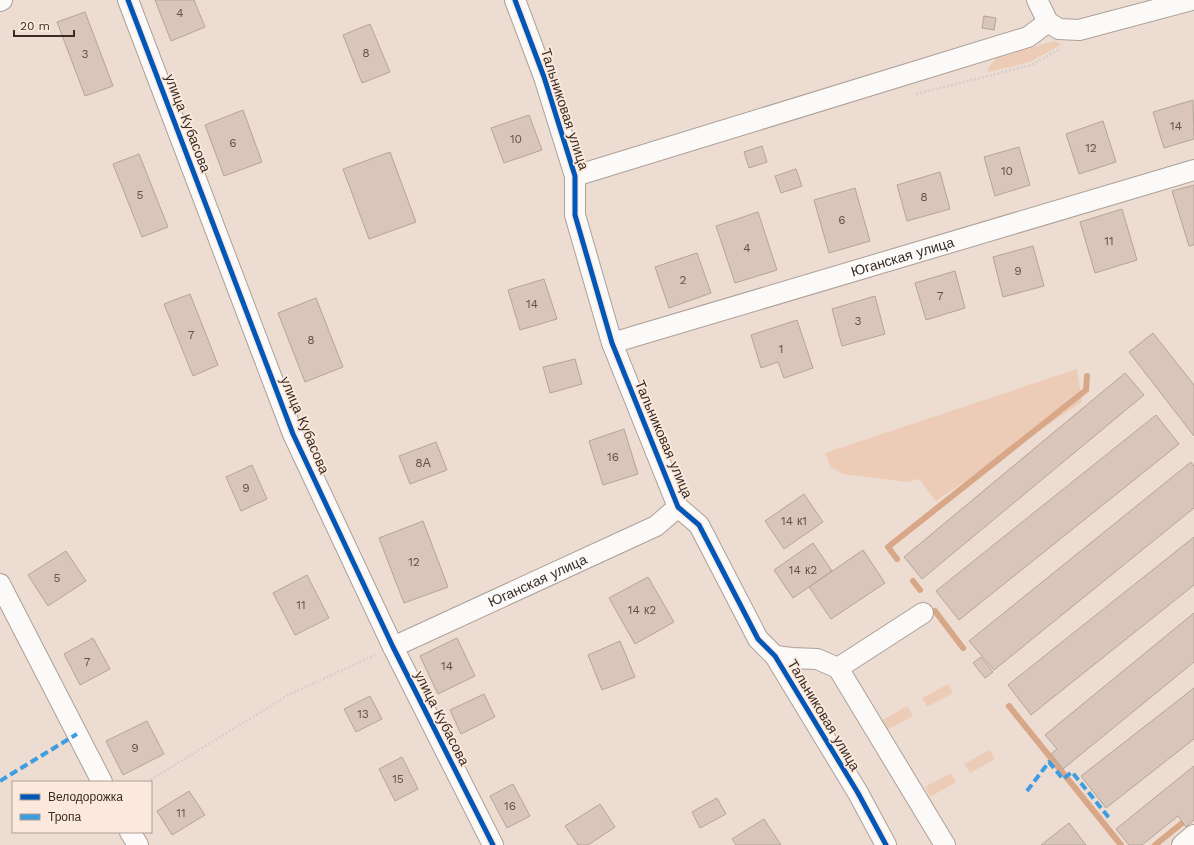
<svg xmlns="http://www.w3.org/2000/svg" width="1194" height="845" font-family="'Work Sans',sans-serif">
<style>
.green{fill:#edccb7}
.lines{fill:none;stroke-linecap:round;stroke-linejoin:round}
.stream{stroke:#d7a788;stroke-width:6}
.building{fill:#d9c5b9;stroke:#b2a59d}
.minor-casing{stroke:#aca097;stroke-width:22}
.path{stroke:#d4d0cd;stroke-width:2.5;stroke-dasharray:2 2;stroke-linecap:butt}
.minor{stroke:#fcfaf8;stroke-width:20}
.quiet{stroke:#3e9ce0;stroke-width:4;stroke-dasharray:8 4;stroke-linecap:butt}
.cycleway-casing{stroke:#fce9dd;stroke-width:8}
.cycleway{stroke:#0057b8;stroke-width:5}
.labels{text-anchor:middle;stroke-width:3.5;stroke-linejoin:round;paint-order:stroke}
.number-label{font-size:12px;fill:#61534b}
.street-label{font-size:14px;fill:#382c25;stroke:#fce9dd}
</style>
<rect width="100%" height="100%" fill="#eddcd1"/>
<path class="green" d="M1054,41L1062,44L1030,62L989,72L987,69L997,58Z
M1077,369L1082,402L936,501L919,479L907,482L844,474L831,468L825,453Z
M948,684L953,693L927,707L922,698Z
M908,706L913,716L887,730L882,720Z
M990,750L995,759L970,773L964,764Z
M951,773L956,782L930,797L925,787Z"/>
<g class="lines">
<path class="stream" d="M897,559L888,547L1086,390L1087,376
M913,581L920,590
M935,611L963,648
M1009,706L1121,845
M1155,845L1181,824"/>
</g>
<path class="building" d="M155,0H194L205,27L171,41Z
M85,12L113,86L85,96L57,22Z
M984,16L996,18L994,30L982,28Z
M370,24L390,72L362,83L343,35Z
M1193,100L1194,139L1164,148L1153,112Z
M243,110L262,162L224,176L205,125Z
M529,115L542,150L504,163L491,128Z
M1103,121L1116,162L1079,174L1066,134Z
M762,146L767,162L749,168L744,152Z
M1019,147L1030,185L995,196L984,157Z
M390,152L416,222L369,239L343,169Z
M139,154L168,227L142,237L113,164Z
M796,169L802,186L781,193L775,176Z
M940,172L950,209L907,221L897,185Z
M1194,185V245L1189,246L1172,191Z
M855,188L870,241L829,253L814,200Z
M1122,209L1137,260L1095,273L1080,222Z
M758,212L777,270L735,283L716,226Z
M1033,246L1044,286L1003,297L993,257Z
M697,253L711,293L669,308L655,267Z
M955,271L965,308L926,320L915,283Z
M544,279L557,319L520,330L508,290Z
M190,294L218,365L193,376L164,304Z
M875,296L885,334L842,346L832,309Z
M316,298L343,367L305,382L278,313Z
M797,320L813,368L784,378L778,362L761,368L751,335Z
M1153,333L1194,385V436L1129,352Z
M575,359L582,384L550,393L543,367Z
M1125,373L1144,395L922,579L904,557Z
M1156,415L1179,444L959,620L936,591Z
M624,429L638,474L603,485L589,441Z
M436,442L447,470L410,484L399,456Z
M1191,462L1194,466V508L994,670L969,641Z
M252,465L267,499L241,511L226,477Z
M804,494L823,522L784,549L765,521Z
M423,521L448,587L404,603L379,538Z
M1194,537V585L1031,715L1008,685Z
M813,543L832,571L793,598L774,570Z
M863,550L885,583L831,619L809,587Z
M66,551L86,581L48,606L28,575Z
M307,575L329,618L295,635L273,593Z
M648,577L674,622L635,644L609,598Z
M1194,613V662L1063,769L1051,754L1057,749L1045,735Z
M93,638L110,669L80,685L64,654Z
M457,638L475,676L438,694L420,656Z
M620,641L635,677L602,690L588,655Z
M981,657L993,672L985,678L973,663Z
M1194,688V739L1106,808L1081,776Z
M484,694L495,717L461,734L450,710Z
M370,696L382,719L356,732L344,709Z
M147,721L164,754L123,775L106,741Z
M402,757L418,789L395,801L379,769Z
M1194,766V820L1186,827L1178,816L1142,845H1129L1116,829Z
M513,784L530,816L507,828L490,796Z
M189,791L205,815L172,835L157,811Z
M717,798L726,814L700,828L692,812Z
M600,804L615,827L588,845H578L565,826Z
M764,819L781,845H736L732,839Z
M1069,823L1086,845H1041Z"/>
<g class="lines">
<g class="minor-casing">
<g id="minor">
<path d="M128,0L293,434L393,647L493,845"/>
<path d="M515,0L544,77L575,176V215L612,343L678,507L699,525L758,639L775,656L858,793L886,845"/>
<path d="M1037,0L1048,22L1059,29L1079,30L1192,0"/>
<path d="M0,1L2,0"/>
<path d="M575,176L1028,37L1048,22"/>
<path id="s1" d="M612,343L1194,170"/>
<path d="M0,584L102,782"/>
<path id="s2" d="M393,647L656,526L678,507"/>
<path d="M775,656L792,658L817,659L838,668L945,845"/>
<path d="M838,668L923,613"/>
<path d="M130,832L138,845"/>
<path d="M1182,845L1194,835"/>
</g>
</g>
<path class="path" d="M916,94L1031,65L1060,49
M147,782L290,694L375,655"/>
<use href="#minor" class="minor"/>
<path class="quiet" d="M0,781L77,734
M1027,791L1049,762L1063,779L1072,772L1110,819"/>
<g class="cycleway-casing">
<path id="cycleway" d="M128,0L293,434L393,647L493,845
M515,0L544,77L575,176V215L612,343L678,507L699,525L758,639L775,656L858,793L886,845"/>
</g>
<use href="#cycleway" class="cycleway"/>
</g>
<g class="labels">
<g class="number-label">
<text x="180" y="17">4</text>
<text x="366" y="57">8</text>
<text x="85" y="58">3</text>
<text x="1176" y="130">14</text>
<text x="516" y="143">10</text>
<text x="233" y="147">6</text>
<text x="1091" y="152">12</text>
<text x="1007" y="175">10</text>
<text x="140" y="199">5</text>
<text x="924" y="201">8</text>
<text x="842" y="224">6</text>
<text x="1109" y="245">11</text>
<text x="747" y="252">4</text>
<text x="1018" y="275">9</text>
<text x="683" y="284">2</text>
<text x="940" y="300">7</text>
<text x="532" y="308">14</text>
<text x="858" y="325">3</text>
<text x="191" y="339">7</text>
<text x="311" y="344">8</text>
<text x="781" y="353">1</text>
<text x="613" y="461">16</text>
<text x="423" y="467">8А</text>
<text x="246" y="492">9</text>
<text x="794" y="525">14 к1</text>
<text x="414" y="566">12</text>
<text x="803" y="574">14 к2</text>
<text x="57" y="582">5</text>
<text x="301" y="609">11</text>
<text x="642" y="614">14 к2</text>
<text x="87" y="666">7</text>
<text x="447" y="670">14</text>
<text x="363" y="718">13</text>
<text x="135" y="752">9</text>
<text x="398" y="783">15</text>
<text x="510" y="810">16</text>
<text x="181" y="817">11</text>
</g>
<g class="street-label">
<text transform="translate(565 109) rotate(72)" y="5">Тальниковая улица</text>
<text transform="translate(188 123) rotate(69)" y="5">улица Кубасова</text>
<text dy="5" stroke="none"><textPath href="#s1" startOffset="303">Юганская улица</textPath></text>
<text transform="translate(305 425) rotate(67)" y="5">улица Кубасова</text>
<text transform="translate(664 439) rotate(67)" y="5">Тальниковая улица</text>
<text dy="5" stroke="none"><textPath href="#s2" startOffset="159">Юганская улица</textPath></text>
<text transform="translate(824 715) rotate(59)" y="5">Тальниковая улица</text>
<text transform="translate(442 718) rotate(63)" y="5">улица Кубасова</text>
</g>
</g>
<rect x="12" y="781" width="140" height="52" fill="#fce9dd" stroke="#ae9d93"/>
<rect x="20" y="794" width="20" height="6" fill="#0057b8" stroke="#ae9d93"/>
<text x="48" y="801" font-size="12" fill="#382c25">Велодорожка</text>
<rect x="20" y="814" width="20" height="6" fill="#3e9ce0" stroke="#ae9d93"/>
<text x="48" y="821" font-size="12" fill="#382c25">Тропа</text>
<path d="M14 30v6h60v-6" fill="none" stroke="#382c25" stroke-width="2"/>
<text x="20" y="30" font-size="12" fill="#382c25" stroke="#fce9dd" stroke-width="3" paint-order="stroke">20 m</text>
</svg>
